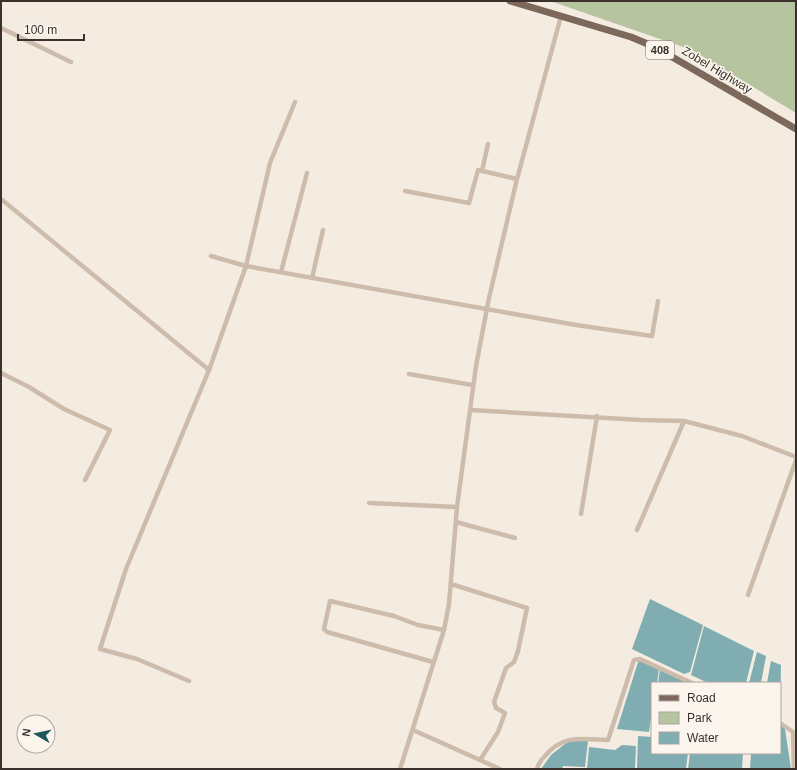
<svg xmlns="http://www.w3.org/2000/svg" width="797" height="770" font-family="Arial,sans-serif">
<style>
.green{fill:#b6c4a0}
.water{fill:#7fadb2}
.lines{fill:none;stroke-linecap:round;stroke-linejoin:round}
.minor{stroke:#cdbcac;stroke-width:4.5}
.primary{stroke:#7d685c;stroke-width:7}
.labels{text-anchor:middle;stroke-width:3;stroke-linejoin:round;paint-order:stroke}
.shield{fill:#fbf5ee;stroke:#756b66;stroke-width:1}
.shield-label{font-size:11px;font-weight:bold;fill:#3b302b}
.street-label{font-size:12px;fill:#3b302b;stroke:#fbf5ee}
</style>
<rect width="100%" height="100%" fill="#f4ece1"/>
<path class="green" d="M550,1H796V113L692,50Z"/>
<path class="water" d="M650,599L703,625L690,672L684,674L632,649Z
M704,626L754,651L746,683H708L691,675Z
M757,652L766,656L761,683H749Z
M640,661L659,669L657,683H652V712L649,732L617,729L638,662Z
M771,661L781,665L780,709V683H767Z
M660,670L688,683H658Z
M780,724L785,729L791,769H750L751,753H780Z
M638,736L652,737V753H688L686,769H637Z
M570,740L588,741L585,767L563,766L562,769H541L551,755Z
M622,745L636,746L635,769H587L589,747L615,750Z
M690,753H743L742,769H688Z"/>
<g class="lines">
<path class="minor" d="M1,28L71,62
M482,171L488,144
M405,191L469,203L478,170L517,179
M1,199L209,370
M211,256L246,266L270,163L295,102
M281,272L307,173
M312,278L323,230
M1,373L29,387L64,409L110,430L85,480
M409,374L472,385
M471,410L641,420L684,421L742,436L796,457
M369,503L457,507
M581,514L597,416
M456,522L515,538
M637,530L684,421
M451,584L527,608L518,651L514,662L506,668L494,702L496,708L505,713L498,732L480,760
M748,595L796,460
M433,662L327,632L324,629L330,601L394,616L418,625L444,630
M189,681L137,659L100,649L126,569L209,370L246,266L576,325L652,336L658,301
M780,723L793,732L794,769
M413,730L500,769
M400,769L444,630L449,604L457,507L476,366L489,298L517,179L561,16
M537,769C538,764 541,760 545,756C563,734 582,739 608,740L634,660L640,659L692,683"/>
<path class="primary" d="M510,1L631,37L655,47L796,129"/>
</g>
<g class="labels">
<rect class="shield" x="646" y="41" width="28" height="18" rx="3"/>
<g class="shield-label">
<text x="660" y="54">408</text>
</g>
<g class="street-label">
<text transform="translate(717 70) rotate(31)" y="4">Zobel Highway</text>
</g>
</g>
<rect width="797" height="770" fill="none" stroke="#3b302b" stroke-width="4"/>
<rect x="651" y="682" width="130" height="72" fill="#fbf5ee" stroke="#aea6a0"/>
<rect x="659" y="695" width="20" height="6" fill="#7d685c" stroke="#aea6a0"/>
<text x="687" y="702" font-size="12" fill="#3b302b">Road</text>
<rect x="659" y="712" width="20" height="12" fill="#b6c4a0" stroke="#aea6a0"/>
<text x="687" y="722" font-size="12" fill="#3b302b">Park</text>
<rect x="659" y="732" width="20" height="12" fill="#7fadb2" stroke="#aea6a0"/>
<text x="687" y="742" font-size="12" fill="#3b302b">Water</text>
<g transform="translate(36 734) rotate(279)"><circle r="19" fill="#fbf5ee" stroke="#aea6a0"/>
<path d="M0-3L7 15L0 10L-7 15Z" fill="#1f575d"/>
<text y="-6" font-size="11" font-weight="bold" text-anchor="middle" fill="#3b302b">N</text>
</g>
<path d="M18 34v6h66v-6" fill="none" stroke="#3b302b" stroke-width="2"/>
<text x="24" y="34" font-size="12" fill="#3b302b" stroke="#fbf5ee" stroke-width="3" paint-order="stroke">100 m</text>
</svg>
